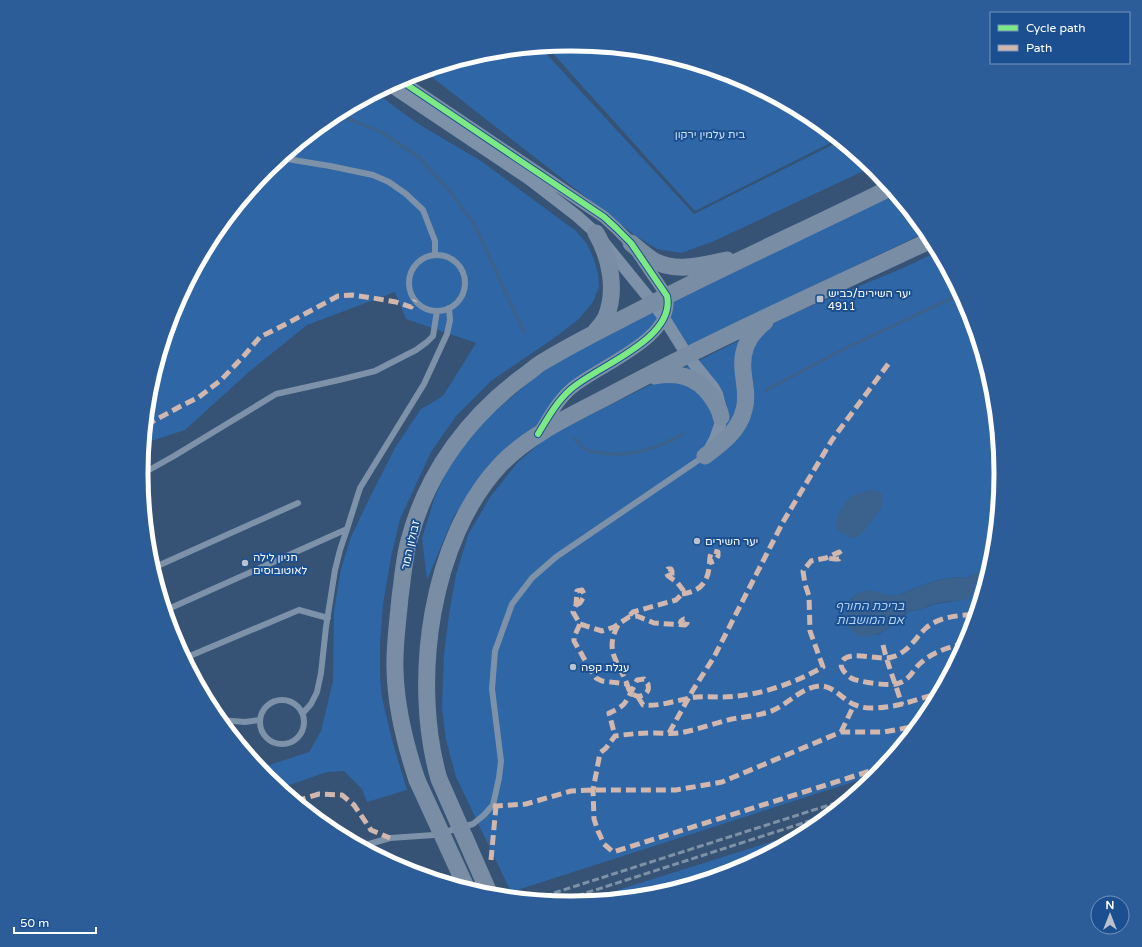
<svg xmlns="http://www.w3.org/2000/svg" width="1142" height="947" font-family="'Varela Round',Heebo,sans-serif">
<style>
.green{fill:#2f66a5;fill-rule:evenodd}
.water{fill:#3b618d}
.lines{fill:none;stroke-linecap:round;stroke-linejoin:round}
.stream{stroke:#3b618d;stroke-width:3.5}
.service{stroke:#7d92a8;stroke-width:6}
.minor{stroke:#7d92a8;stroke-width:12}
.secondary{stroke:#798da4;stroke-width:17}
.rail{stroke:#7e92a7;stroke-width:3;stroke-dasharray:7 3;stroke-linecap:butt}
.secondary-bridge{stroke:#798da4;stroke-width:17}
.quiet{stroke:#d1b7ad;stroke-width:5;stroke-dasharray:10 5;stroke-linecap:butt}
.cycleway-casing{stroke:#1b4f8f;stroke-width:8}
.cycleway{stroke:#7ce984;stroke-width:6}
.poi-dot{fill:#b9c2ce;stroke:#1b4f8f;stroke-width:1.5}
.labels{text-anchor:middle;stroke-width:4;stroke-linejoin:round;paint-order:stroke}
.park-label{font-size:11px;fill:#cfe3fa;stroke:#1b4f8f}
.poi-label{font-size:11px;fill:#fff;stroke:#1b4f8f;text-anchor:start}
.street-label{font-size:11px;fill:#fff;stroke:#1b4f8f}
.water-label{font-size:12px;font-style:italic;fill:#b5d3f5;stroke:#1b4f8f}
.rim{fill:none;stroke:#fff;stroke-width:5}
</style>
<rect width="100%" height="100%" fill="#365274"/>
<path class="green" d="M571,44L655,52L736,77L810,117L838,139L695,211L546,46Z
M540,47L694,214L840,141L872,167L712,242L681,253L657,249L636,236L424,71L487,52Z
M376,93L417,123L481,161L576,231L587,244L594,259L598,274L599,287L593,302L579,319L557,336L491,381L456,416L431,452L400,519L391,557L383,604L380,645V675L382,698L392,740L407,790L367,802L362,789L344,771L327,772L281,788L267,777L260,768L309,752L321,731L333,681L334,611L341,569L351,537L370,497L395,448L421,409L443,396L476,343L406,319L395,292L307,325L250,371L185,430L145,443L150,389L174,309L214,235L267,170L333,116Z
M895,194L926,232L689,346L670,319L674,307L673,298Z
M937,252L968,309L992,390L1000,474L992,558L968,638L928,712L878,774L511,892L456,777L446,740L442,708L444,654L449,614L456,575L468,535L490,497L518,462L544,440L564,428L794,313L903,268ZM971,575L976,583L974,584V588L969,598L963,600L934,604L922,609L910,611L901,617L887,629L877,635L846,611C848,603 850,597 858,594C862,592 877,593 882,594C887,595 889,596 894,596C902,594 910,590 918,587C937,580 948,576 969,578Z
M650,309L658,318L652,327L541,420L474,487L454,516L427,580L422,538L434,499L446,473L462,446L486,419L542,371Z
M812,829L735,870L655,895L580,902Z"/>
<path class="water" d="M873,489L882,494C885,504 879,511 873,519C868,525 864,533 857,537C853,539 849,538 846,535C843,534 840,532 838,530C831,522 845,501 852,496C859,493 866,491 873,489Z
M975,573H978L980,575V580L974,584C974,589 974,594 969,598C963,602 942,601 933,604C929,605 926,607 922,609C918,610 914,609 910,611C894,617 891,633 869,636C863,638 857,636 853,632C846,626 844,621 846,613C848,603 851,596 861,592C877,586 882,598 896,595C903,594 909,591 916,588C934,581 949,576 969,578Z"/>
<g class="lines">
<path class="stream" d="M336,114L381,132L419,157L452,194L474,224L524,332
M766,390L842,350L960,294
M575,439C579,443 583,449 589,451C593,452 598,452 602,453C631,457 657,449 683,434"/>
<path class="service" d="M742,80L745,83H747
M281,158L330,166L373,175L389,182L406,194L423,210L435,241V255
M409 283a28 28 0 1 1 56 0a28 28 0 1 1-56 0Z
M142,474L174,456L276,394L339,380L375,371L416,350L427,342L433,336L437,311
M153,568L298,503
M166,610L347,529
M185,658L299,610L328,618
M260 722a22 22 0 1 1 44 0a22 22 0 1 1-44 0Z
M303,713L311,704L317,692L321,673L326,627L335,570L340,550L347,529L360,488L424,384L447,334L450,320L449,308
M220,720L245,722L260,720
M362,846L390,838L434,835L473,824L484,815L493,805L499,778L501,761L492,689L495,651L512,604L532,578L556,557L703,457"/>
<path class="minor" d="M400,80L604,217L616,228L631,243L667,296C676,339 597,366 571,389C558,400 549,417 540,431
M390,86L529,179L577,216L596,233L653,303L664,318L687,355L713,387L717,394L721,410L720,425L715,439L709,450"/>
<path class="secondary" d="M631,243C638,249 644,254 651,259C674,274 702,265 727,260
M595,332C599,327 603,323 606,317C617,290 610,257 596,233
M655,376C677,372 696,376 710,395C715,402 720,409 721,417
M705,456C721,444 739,431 744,410C748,396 744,384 743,370C741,350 749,334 765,322
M439,779C411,682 430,539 501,464C532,432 577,413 616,392C719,337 825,290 931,240
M417,780C405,744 396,708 395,670C394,646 398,621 400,597C403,577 404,556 410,537C428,471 470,415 525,375C532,370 538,364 546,360C581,339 617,322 653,303C731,263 811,227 890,188"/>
<path class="rail" d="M535,899L848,799
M558,902L828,815"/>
<path class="secondary-bridge" d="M439,779L490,895
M417,780L467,889"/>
<path class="quiet" d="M146,425L181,406L199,397L221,380L242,358L260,337L286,324L338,296L352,295L373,298L396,302L411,307L415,300
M682,594C697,592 707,585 709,568C710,563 709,558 711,553L714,551L718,552V556L715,561L709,563
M576,605L580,603L583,598L584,594L582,590L577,591L576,605L573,612L580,624L574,637V641L581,653L588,666L596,678L602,681L627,684C628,687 629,691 631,693C636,698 645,697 648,690C649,688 648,686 648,684L644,679L637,680C634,686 628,699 624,704C620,708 614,711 609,713L615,736
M630,615L633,612L676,600L682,594L683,590L677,582L668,576L666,572L668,569H671L672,571V579
M580,624L602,631L614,627L629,617L637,616L654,623L685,625L687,623V620L684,619L681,621L680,624
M618,625C604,651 618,661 627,684
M965,643C950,647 935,651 923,661C912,669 912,680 896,684C888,686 858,682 851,678C848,676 845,673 843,670C840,666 841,662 844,659C854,651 879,661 892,657C908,653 915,638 926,628C940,616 958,616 975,614
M883,645C888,666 896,685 902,705
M638,697L643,705C661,707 679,699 697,697C710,696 723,698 737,696C767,693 796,682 823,667L810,631L809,596L805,584L803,571L811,561L826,558L839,552L841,555L839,559H835L826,558
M841,732L854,705
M669,733L693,690L714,657L783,522L832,440L889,363
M883,767L613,852L604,844L598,831L594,819L593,790L600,753L606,748L615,736C629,734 641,733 655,733C663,733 671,734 679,733C697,730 715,723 732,719C743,717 755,716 765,713C785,709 798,688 819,686C833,685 842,699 853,704C859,707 865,708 871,708C896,708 915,700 939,693
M296,801L319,794L342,795L354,805L371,830L390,838
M493,805L496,806L526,804L571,791L593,790H676L722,782L841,732H884L917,726
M491,860L496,806"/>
<g class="cycleway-casing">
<path id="cycleway" d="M400,80L604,217L616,228L631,243L667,296C676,339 597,366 571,389C557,401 547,419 538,434"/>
</g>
<use href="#cycleway" class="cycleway"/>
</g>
<g class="poi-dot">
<rect x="816" y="295" width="8" height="8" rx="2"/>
<circle cx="697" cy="541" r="4"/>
<circle cx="245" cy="563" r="4"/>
<circle cx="573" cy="667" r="4"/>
</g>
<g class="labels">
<g class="park-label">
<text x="710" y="138">בית עלמין ירקון</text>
</g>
<g class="poi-label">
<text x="828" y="297">יער השירים/כביש<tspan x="828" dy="13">4911</tspan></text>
<text x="705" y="545">יער השירים</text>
<text x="253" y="561">חניון לילה<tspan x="253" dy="13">לאוטובוסים</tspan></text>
<text x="581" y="671">עגלת קפה</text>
</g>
<g class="street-label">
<text transform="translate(410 545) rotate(-77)" y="4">זבולון המר</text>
</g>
<g class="water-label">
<text x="870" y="610">בריכת החורף<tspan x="870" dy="14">אם המושבות</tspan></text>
</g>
</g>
<path d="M0 0H1142V947H0ZM570 51H572A422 422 0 0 1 994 473V474A422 422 0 0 1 572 896H570A422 422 0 0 1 148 474V473A422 422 0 0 1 570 51Z" fill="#2d5d98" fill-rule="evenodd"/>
<path class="rim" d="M570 51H572A422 422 0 0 1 994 473V474A422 422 0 0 1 572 896H570A422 422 0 0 1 148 474V473A422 422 0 0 1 570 51Z"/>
<rect x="990" y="12" width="140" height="52" fill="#1b4f8f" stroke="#7695bc"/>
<rect x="998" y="25" width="20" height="6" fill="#7ce984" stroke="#7695bc"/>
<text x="1026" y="32" font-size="12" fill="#ffffff">Cycle path</text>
<rect x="998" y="45" width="20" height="6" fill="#d1b7ad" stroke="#7695bc"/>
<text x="1026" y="52" font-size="12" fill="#ffffff">Path</text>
<g transform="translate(1110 915)"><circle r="19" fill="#1b4f8f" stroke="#7695bc"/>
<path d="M0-3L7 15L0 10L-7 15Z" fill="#b9c2ce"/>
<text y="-6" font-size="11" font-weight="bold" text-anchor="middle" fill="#ffffff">N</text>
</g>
<path d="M14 927v6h82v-6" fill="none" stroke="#ffffff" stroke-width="2"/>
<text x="20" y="927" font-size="12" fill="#ffffff" stroke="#1b4f8f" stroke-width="3" paint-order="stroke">50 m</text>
</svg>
